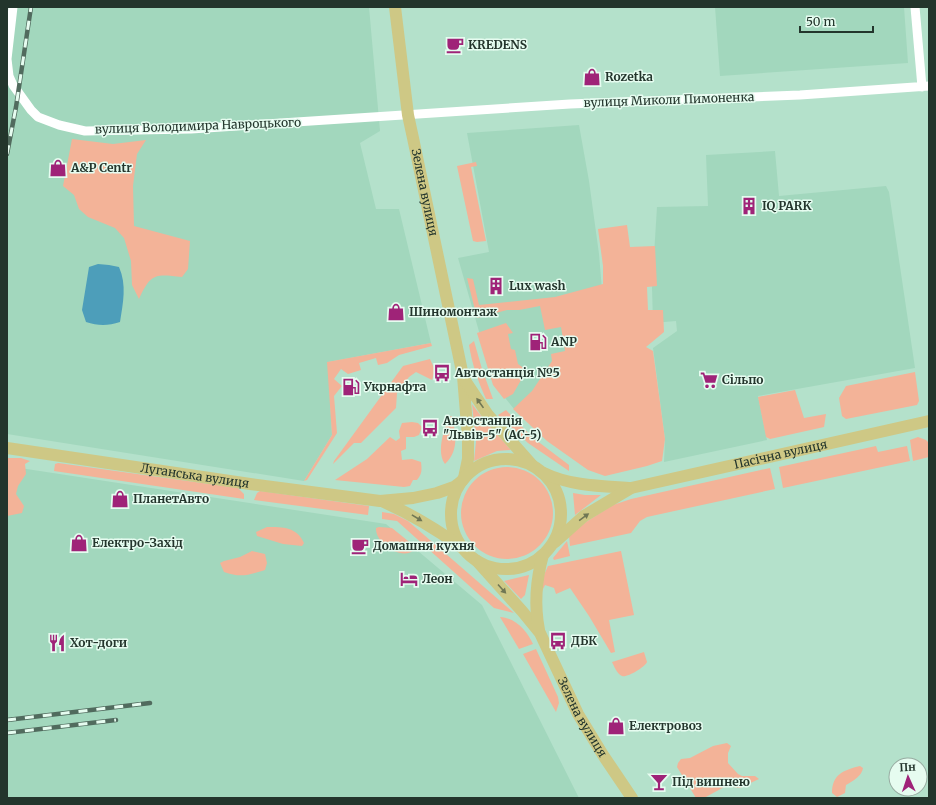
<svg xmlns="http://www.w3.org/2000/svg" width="936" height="805" font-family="Merriweather,serif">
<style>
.built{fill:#a2d7bd}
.green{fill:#f3b398}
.water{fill:#4d9eba}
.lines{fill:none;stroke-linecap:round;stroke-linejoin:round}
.minor{stroke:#fff;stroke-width:9}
.major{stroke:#cec885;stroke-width:12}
.rail-casing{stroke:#516b5e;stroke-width:4.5}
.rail{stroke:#e6fcf0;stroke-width:3;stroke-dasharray:9;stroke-linecap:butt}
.oneway{fill:#707754}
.labels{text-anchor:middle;stroke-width:3;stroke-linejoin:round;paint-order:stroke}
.poi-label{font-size:12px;font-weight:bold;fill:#23352c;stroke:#e6fcf0;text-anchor:start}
.street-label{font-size:12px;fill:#23352c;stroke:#e6fcf0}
</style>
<rect width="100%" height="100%" fill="#b4e1cb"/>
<path class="built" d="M7,7H369L380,131L360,143L376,209H399L431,343L328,362L332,435L304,481L7,434Z
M715,7H904L908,63L720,76Z
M579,125L589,181L599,254L602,290L567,350L534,404L514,409L494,384L458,258L489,252L467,133Z
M775,151L779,196L886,186L889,192L915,368L758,396L767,440L664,462L665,439L653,348L677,331L676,321L653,323L652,287L657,207L708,206L706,155Z
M7,466L386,524L482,605L579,798H7Z"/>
<path class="green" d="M72,139L113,144L146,140L137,154L133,186L134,226L190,241L188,269L182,277C155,274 151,273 139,299L132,285L131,261L124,238L115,228L88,217L79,209L74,195L63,186Z
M476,162L477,166L471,167L486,241L477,242L473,241L457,166Z
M627,225L630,247L655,246L657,286L647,287L648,310H663L664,332L646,347L653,351L665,439L662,461L647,466L605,476L588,470L547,441L513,409L532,391L552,361L551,354L565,351L561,327L545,330L540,306L519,310H507L477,318L467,278L473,279L479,305L555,297L603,284V266L598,229Z
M506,323L513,333L508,334L511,349L515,350L518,364L525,369L524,375L513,394L504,399L493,385L477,333Z
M474,341L482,369L493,399H486C478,381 472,364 469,345Z
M431,343L432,346L399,355L387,363L378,365L376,358L359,363L361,370L348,374L341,369L334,379L342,386L334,396L337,433L307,480L304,481L332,435L327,362Z
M430,359L435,370L432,380L416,372L409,377L397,393L396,408L361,443H354L333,464L334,461L403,366Z
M915,372L919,401L917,405L846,419L842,416L839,398L846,386Z
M795,390L804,418L826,414L824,427L770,439L766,437L758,397Z
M472,404L485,421L511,450L497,451L474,461L476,442Z
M506,410L532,437L569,465V471L528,443L498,415Z
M452,416C456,434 459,451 445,464C436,452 444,430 449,417Z
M412,422L418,423L422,427L419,435L414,437H406V449L401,451L402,460L412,459L421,462C422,470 422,474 417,480H413L410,486L404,487L335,480L367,459L390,437L396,441L400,438L399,431L402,423Z
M918,437L926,440L929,443V457L913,461L910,440Z
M876,446L878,452L907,446L910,461L783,488L779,467Z
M7,458H21L30,461L25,464L26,474L18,486L16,494L24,506L22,513L7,516Z
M58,463L238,488L244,494V499L54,471L55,464Z
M461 513a46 46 0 1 1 92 0a46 46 0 1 1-92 0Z
M770,468L775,489L647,517L640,521L631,533L570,546L569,536L586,522L613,505L631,499Z
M260,491L369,506L368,515L254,500L257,493Z
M573,493L585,495H601L575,515Z
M382,512L394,514L408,521L514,613L494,608L397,521L382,519Z
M267,527C283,527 297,527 304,543L302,546L283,544L257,536L256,532Z
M379,527L392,528L413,545L415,549C403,562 375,544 376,528Z
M567,541L570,556L554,560L553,558Z
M252,551L265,554L267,563L265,570C248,575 241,578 224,572L220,563L224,561L240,557Z
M621,551L634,615L609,620L615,652L611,653L589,616L570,588L556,594L554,588L545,585L541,593L540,584L548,566Z
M529,575L525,595L521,599L504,581Z
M500,617C516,618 527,631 533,644L519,649Z
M536,649L558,697L559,703L556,712L523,654Z
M644,652L647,662C645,667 627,678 622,676C617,674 614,666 612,662Z
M727,743L731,746L728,753V763L738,774L742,776H755L759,779L740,788L726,786L704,798H696L677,767L678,763L681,759L690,758L713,746Z
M860,766L863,768C862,776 853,781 846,785L845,793L837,797L832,793C832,775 843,770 860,766Z"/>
<path class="water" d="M98,264L109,265L119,267C127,285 123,303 120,322C108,326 98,326 86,322L82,310L89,267Z"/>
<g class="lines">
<path class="minor" d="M13,7L7,59L9,76L13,85L31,110L38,117L59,125L85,131L191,129L570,104L800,95L929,86
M915,7L922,87"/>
<g class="major">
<path id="s1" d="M395,7L408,115L413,138L463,376L468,438V459L464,478"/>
<path d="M464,379L488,415L532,465"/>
<path id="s2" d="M7,448L250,484L380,501L413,498L437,493L454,487L462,481"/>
<circle cx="506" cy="514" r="55"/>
<path d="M544,473C570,486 603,486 631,488"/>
<path d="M384,502C411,514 436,529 461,547"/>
<path id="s3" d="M555,542L584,516L631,488L929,421"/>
<path id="s4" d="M477,561L522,611L540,633L578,714L603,755L632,798"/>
<path d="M539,630C534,604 536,580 543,555"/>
</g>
<g class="rail-casing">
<path id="rail" d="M7,154L16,107L31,7
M7,720L150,703
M7,733L116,720"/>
</g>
<use href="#rail" class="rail"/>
</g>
<defs><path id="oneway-solid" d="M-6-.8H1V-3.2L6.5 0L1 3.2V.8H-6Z"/></defs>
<g class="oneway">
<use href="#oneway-solid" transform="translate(480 403) rotate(-125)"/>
<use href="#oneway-solid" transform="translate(584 517) rotate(-36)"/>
<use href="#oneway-solid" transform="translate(417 518) rotate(31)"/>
<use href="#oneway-solid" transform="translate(502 589) rotate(48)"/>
</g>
<defs>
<g id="cafe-bare" transform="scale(1.38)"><path d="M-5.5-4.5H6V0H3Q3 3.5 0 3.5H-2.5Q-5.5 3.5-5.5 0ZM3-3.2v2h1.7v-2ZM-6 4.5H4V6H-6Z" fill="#9f2378" stroke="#e6fcf0" stroke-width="2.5" paint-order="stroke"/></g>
<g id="shop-bare" transform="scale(1.38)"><path d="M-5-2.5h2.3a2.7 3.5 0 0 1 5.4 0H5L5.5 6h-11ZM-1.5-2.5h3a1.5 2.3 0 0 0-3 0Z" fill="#9f2378" stroke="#e6fcf0" stroke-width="2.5" paint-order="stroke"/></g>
<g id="building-bare" transform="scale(1.38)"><path d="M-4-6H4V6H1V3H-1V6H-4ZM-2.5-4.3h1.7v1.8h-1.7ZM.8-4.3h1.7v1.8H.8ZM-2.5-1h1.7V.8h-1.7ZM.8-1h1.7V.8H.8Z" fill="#9f2378" stroke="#e6fcf0" stroke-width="2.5" paint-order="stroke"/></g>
<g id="fuel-bare" transform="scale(1.38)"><path d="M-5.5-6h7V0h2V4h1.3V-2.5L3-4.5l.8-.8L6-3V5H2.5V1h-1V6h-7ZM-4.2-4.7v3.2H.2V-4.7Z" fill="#9f2378" stroke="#e6fcf0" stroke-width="2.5" paint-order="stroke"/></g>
<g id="bus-bare" transform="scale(1.38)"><path d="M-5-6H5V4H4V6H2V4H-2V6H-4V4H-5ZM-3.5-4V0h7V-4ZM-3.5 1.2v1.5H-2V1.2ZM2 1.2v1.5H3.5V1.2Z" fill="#9f2378" stroke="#e6fcf0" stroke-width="2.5" paint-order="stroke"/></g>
<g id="supermarket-bare" transform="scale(1.38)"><path d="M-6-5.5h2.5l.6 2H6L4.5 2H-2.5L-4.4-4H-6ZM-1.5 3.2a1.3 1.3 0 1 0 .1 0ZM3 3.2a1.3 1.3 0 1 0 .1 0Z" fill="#9f2378" stroke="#e6fcf0" stroke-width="2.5" paint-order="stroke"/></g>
<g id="hotel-bare" transform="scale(1.38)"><path d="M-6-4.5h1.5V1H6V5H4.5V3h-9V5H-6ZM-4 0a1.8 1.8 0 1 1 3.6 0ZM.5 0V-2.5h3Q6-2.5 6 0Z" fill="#9f2378" stroke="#e6fcf0" stroke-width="2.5" paint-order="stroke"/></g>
<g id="restaurant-bare" transform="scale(1.38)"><path d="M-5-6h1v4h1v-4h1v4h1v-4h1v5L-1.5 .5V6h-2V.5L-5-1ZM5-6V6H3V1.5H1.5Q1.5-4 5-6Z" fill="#9f2378" stroke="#e6fcf0" stroke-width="2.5" paint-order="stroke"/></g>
<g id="bar-bare" transform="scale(1.38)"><path d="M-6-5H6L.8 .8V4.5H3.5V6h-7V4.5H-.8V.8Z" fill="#9f2378" stroke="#e6fcf0" stroke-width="2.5" paint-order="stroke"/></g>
</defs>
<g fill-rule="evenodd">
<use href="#cafe-bare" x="455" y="45"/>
<use href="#shop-bare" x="592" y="77"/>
<use href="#shop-bare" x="58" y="168"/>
<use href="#building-bare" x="749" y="206"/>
<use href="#building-bare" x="496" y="286"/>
<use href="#shop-bare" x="396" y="312"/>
<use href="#fuel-bare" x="538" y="342"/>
<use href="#bus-bare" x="442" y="373"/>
<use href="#supermarket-bare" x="709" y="380"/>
<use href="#fuel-bare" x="351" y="387"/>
<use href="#bus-bare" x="430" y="428"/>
<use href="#shop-bare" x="120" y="499"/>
<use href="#shop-bare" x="79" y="543"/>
<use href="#cafe-bare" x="360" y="546"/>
<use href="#hotel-bare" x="409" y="579"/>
<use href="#bus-bare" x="558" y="641"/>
<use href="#restaurant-bare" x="57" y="643"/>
<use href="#shop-bare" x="616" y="726"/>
<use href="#bar-bare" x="659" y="782"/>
</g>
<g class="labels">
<g class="poi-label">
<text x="468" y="49">KREDENS</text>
<text x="605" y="81">Rozetka</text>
<text x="71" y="172">A&amp;P Centr</text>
<text x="762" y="210">IQ PARK</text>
<text x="509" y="290">Lux wash</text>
<text x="409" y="316">Шиномонтаж</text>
<text x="551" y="346">ANP</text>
<text x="455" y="377">Автостанція №5</text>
<text x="722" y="384">Сільпо</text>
<text x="364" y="391">Укрнафта</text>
<text x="443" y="425">Автостанція<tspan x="443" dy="14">"Львів-5" (АС-5)</tspan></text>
<text x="133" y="503">ПланетАвто</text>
<text x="92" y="547">Електро-Захід</text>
<text x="373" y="550">Домашня кухня</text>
<text x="422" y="583">Леон</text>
<text x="571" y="645">ДБК</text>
<text x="70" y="647">Хот-доги</text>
<text x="629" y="730">Електровоз</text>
<text x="672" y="786">Під вишнею</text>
</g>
<g class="street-label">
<text transform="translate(669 100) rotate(-2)" y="4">вулиця Миколи Пимоненка</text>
<text transform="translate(198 126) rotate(-2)" y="4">вулиця Володимира Навроцького</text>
<text dy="4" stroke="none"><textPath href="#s1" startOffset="188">Зелена вулиця</textPath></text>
<text dy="4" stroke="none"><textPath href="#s3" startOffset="247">Пасічна вулиця</textPath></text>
<text dy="4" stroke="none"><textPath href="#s2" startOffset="190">Луганська вулиця</textPath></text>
<text dy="4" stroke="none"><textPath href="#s4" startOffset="190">Зелена вулиця</textPath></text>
</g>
</g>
<rect width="936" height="805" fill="none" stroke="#23352c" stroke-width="16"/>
<g transform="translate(908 777) rotate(357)"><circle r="19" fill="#e6fcf0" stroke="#98aca2"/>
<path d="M0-3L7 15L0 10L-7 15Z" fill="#9f2378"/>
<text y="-6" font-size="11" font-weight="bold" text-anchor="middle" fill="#23352c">Пн</text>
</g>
<path d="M800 26v6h73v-6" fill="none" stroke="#23352c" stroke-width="2"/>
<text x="806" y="26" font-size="12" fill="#23352c" stroke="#e6fcf0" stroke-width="3" paint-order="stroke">50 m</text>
</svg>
